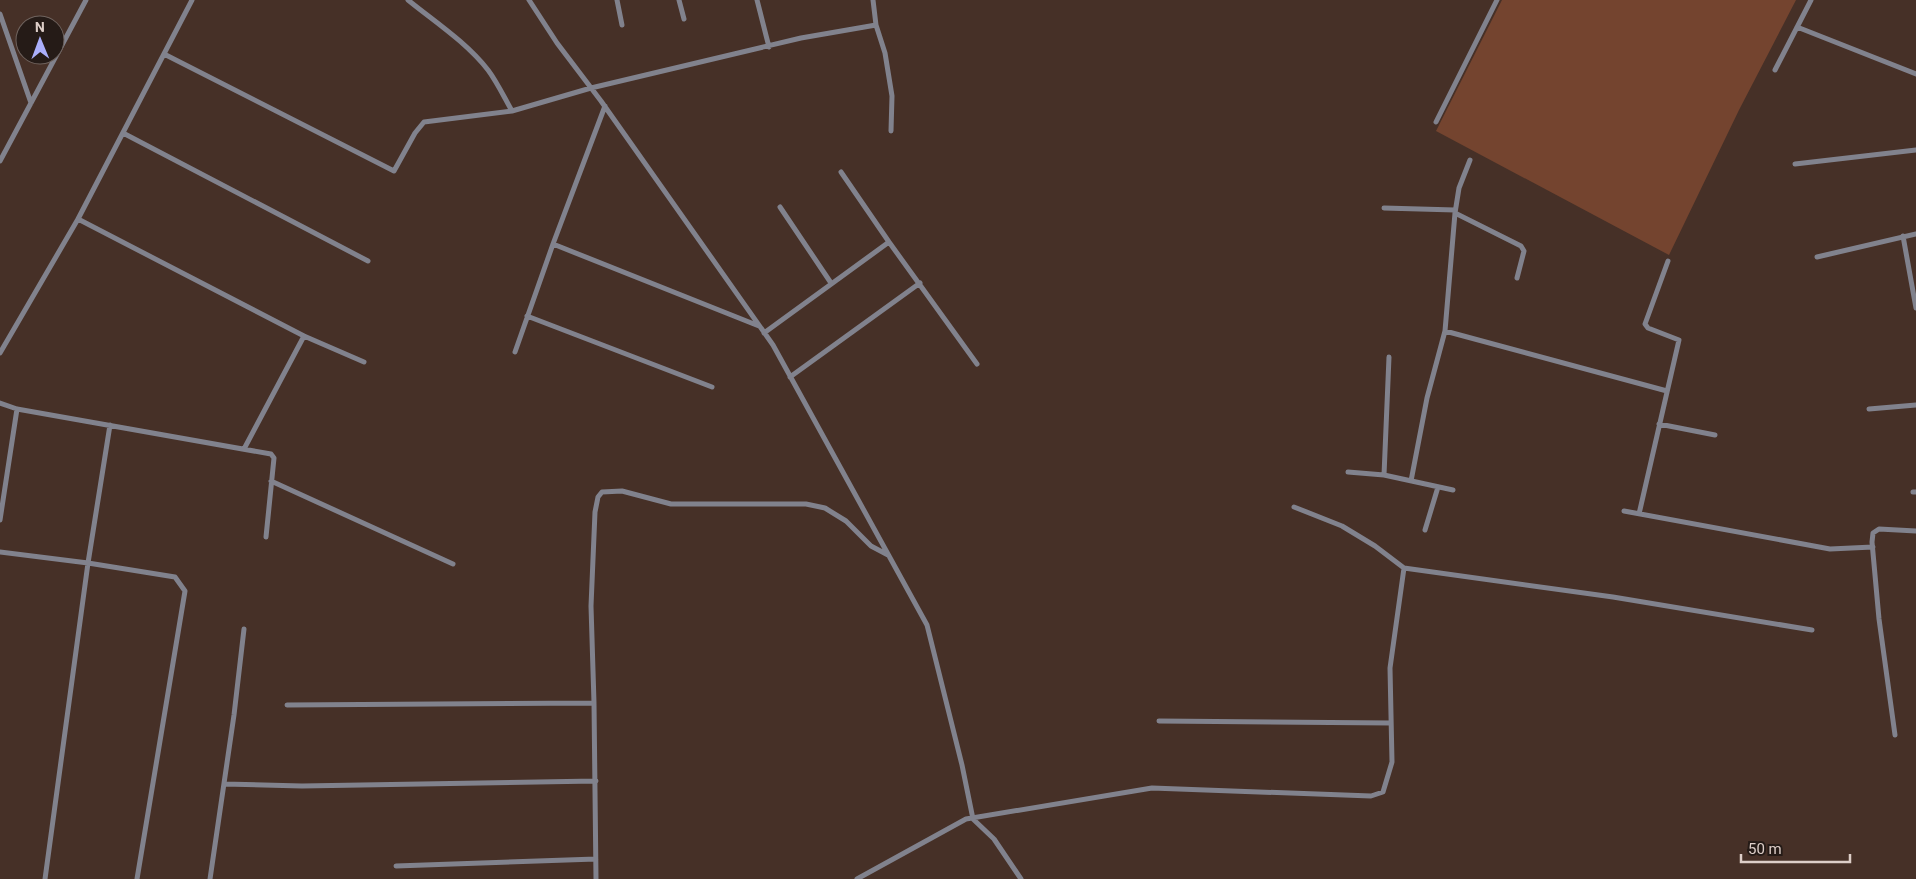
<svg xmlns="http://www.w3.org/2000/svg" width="1916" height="879" font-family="Roboto,sans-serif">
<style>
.green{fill:#74442f}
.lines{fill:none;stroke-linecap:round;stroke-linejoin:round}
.street{stroke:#81828d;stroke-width:5}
</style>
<rect width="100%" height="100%" fill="#463027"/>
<path class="green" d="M1502,0H1796L1739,110L1669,255L1436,131Z"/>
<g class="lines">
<path class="street" d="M408,0C435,22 466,42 488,70C497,82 504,97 512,111
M529,0L557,43L601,101L773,345L927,625L962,765L973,819L994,839L1021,879
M617,0L622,25
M679,0L684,19
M757,0L769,47
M873,0L876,25L885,53L892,96L891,131
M0,14L31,103
M1797,27L1916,74
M164,54L394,171L415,133L424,122L512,111L591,88L801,38L876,25
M1775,70L1811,0
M1436,122L1497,0
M123,133L368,261
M0,161L86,0
M1795,164L1916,150
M841,172L889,242L977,364
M780,207L831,283
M1384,208L1455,210
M1455,213L1521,246L1524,251L1517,278
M78,219L304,336L364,362
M1903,236L1916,308
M553,244L759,326
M1817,257L1916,234
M527,316L712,387
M1445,331L1667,391
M764,333L889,242
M515,352L553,244L605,106
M0,353L78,219L192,0
M790,377L920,283
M0,403L17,409L271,454L274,458L266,537
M1869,409L1916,405
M1659,424L1715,435
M244,449L304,336
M1348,472L1384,475L1453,490
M1384,475L1389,357
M271,481L453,564
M1411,481L1427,398L1445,331L1455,213L1459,188L1470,160
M1913,492H1916
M1294,507L1342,526L1375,546L1404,568
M1624,511L1830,549L1873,547
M1639,514L1679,340L1648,328L1645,324L1668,261
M0,520L17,409
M1425,530L1438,487
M0,552L88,563L175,577L185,591L137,879
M594,703L591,606L595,512L598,497L602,492L622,491L671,504H806L825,508L846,521L871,546L888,555
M287,705L594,703L596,879
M1159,721L1391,723
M1895,735L1879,619L1872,542L1873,533L1879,529L1916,531
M224,784L302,786L596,781
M396,866L596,859
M45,879L88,563L110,425
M210,879L234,715L244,629
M857,879L966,819L1152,788L1371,796L1383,792L1392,762L1390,668L1404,568L1613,597L1812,630"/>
</g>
<g transform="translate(40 40) rotate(359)"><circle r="24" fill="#251b17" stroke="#6f635e"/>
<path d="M0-4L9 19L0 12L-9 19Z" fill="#abaffb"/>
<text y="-8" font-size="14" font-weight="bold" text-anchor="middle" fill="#ddcec8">N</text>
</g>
<path d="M1741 854v8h109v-8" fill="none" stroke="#ddcec8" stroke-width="2.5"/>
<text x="1748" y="854" font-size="15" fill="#ddcec8" stroke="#251b17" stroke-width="4" paint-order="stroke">50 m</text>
</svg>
